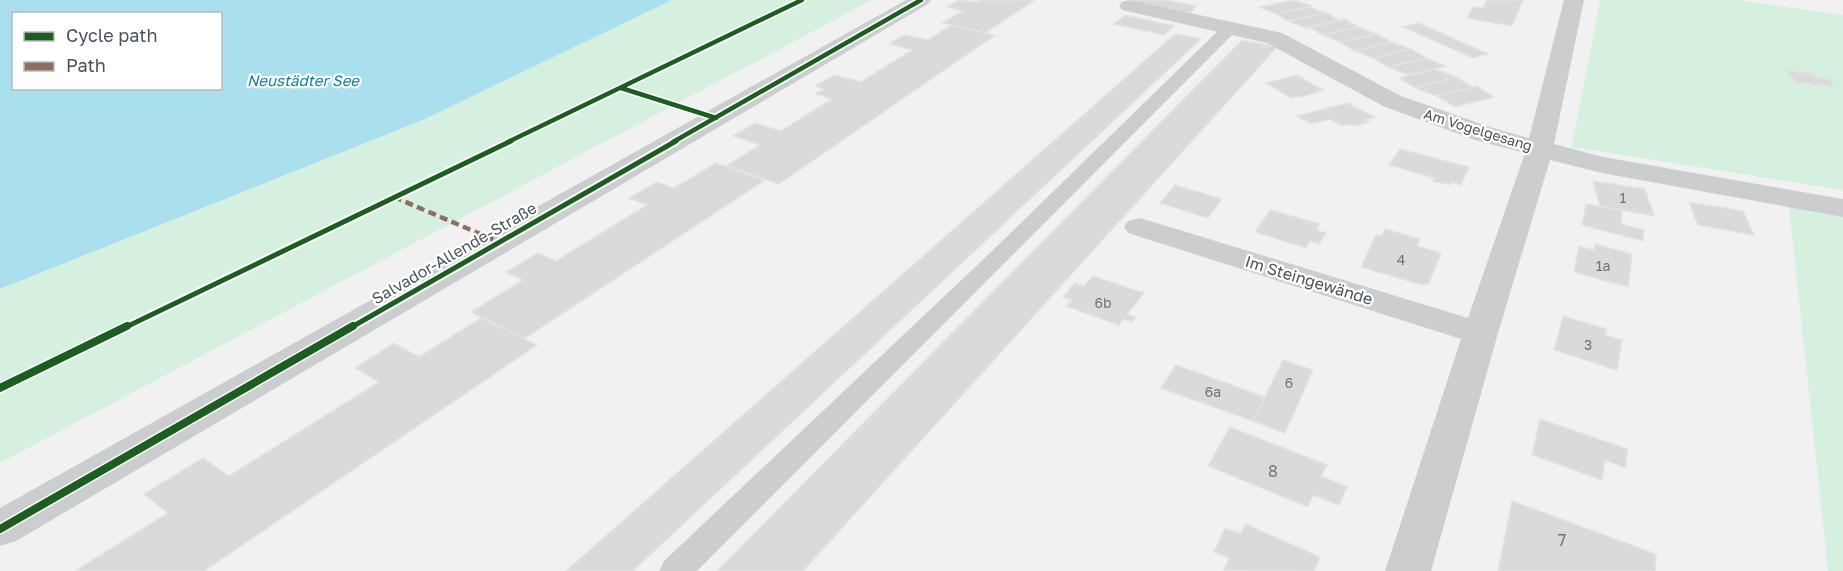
<svg xmlns="http://www.w3.org/2000/svg" width="1843" height="571" font-family="'Golos Text',sans-serif">
<style>
.green{fill:#d6f0df}
.water{fill:#aae0ee;fill-rule:evenodd}
.building{fill:#dadadb;stroke:#e2e3e4;stroke-width:1.5}
.lines{fill:none;stroke-linecap:round;stroke-linejoin:round}
.lane{fill:#cbcdcf;fill-rule:evenodd}
.street{fill:#cbcdcf;fill-rule:evenodd}
.quiet{stroke:#8d6e63;stroke-width:4.5;stroke-dasharray:8 4.5;stroke-linecap:butt}
.cycleway-far2-casing{stroke:#fff;stroke-width:8}
.cycleway-far1-casing{stroke:#fff;stroke-width:9}
.cycleway-casing{stroke:#fff;stroke-width:11}
.cycleway-far2{stroke:#1b5e20;stroke-width:4.5}
.cycleway-far1{stroke:#1b5e20;stroke-width:5}
.cycleway{stroke:#1b5e20;stroke-width:8}
.labels{text-anchor:middle;stroke-width:4.5;stroke-linejoin:round;paint-order:stroke}
.far-street-label{font-size:14px;fill:#48535d;stroke:#fff}
.number-label{font-size:14px;fill:#6d767d}
.far-water-label{font-size:15px;font-style:italic;fill:#0d7f9c;stroke:#fff}
.street-label{font-size:16px;fill:#48535d;stroke:#fff}
.near-number-label{font-size:16px;fill:#6d767d}
</style>
<rect width="100%" height="100%" fill="#f1f1f1"/>
<path class="green" d="M672,0H872L0,463V289L423,120Z
M1600,0H1738L1843,15V190L1572,147Z
M1789,207L1843,217V571H1828Z"/>
<path class="water" d="M0,0H672L423,120L0,289ZM14,14H220V88H14Z"/>
<path class="building" d="M959,0L977,2L980,0H1035L985,33L942,23L963,11L947,7Z
M1134,0H1166L1196,6L1190,13L1133,2Z
M1294,0L1312,6L1276,14L1259,7Z
M1487,0H1523L1512,26L1467,18L1473,7L1483,8Z
M1309,7L1327,13L1288,21L1276,14Z
M1327,13L1340,21L1306,28L1288,21Z
M1125,15L1174,26L1164,35L1114,24Z
M1345,19L1358,27L1322,35L1309,27Z
M1418,23L1489,54L1473,58L1403,27Z
M951,25L995,35L779,184L726,166L760,145L733,136L755,123L781,131L832,99L815,94L824,89L815,86L834,75L861,82L912,50L890,44L897,39L905,35L928,40Z
M1358,27L1377,34L1340,42L1322,35Z
M1175,34L1201,39L633,571H566Z
M1377,34L1391,42L1354,51L1340,42Z
M1242,40L1277,47L803,571H717Z
M1391,42L1411,49L1373,58L1354,51Z
M1411,49L1426,58L1388,67L1373,58Z
M1426,58L1446,66L1408,75L1388,67Z
M1434,69L1456,77L1415,88L1399,78Z
M1786,70L1813,73L1817,78L1829,79L1835,87L1796,82Z
M1297,75L1323,90L1303,97L1300,96L1291,98L1266,83Z
M1456,77L1473,87L1437,96L1415,88Z
M1476,86L1494,97L1455,107L1437,96Z
M1347,103L1375,117L1366,120L1370,122L1354,126L1350,124L1342,126L1330,119L1311,124L1297,116Z
M1400,149L1469,167L1461,185L1452,182L1450,185L1433,181L1435,178L1389,165Z
M716,163L765,180L524,339L471,312L523,280L506,272L538,253L556,261L647,205L629,198L657,182L674,188Z
M1593,181L1645,189L1654,216L1600,206Z
M1175,185L1222,199L1208,218L1160,203Z
M1689,202L1743,211L1754,235L1698,225Z
M1586,204L1622,210L1621,224L1644,230L1643,241L1582,225Z
M1270,210L1320,224L1316,230L1326,233L1319,244L1310,241L1306,248L1255,232Z
M1385,229L1420,239L1417,246L1441,253L1429,283L1422,285L1361,267L1376,235L1382,236Z
M1595,244L1632,254L1628,287L1574,272L1579,246L1594,250Z
M1093,276L1144,293L1127,314L1136,317L1132,322L1123,319L1119,325L1066,306L1072,300L1063,297L1075,283L1084,286Z
M1563,316L1607,329L1605,335L1622,340L1617,370L1554,350Z
M481,318L537,345L204,571H75L168,513L144,494L203,458L229,476L379,382L355,368L394,343L419,357Z
M1283,360L1313,370L1285,433L1253,421Z
M1176,365L1265,397L1253,421L1161,388Z
M1540,419L1628,449L1625,468L1605,460L1602,480L1532,455Z
M1230,427L1327,465L1321,476L1347,487L1339,505L1313,495L1308,507L1208,466Z
M1512,501L1656,554L1655,571H1498Z
M1245,524L1320,557L1314,571L1224,570L1229,558L1214,552L1225,528L1241,534Z"/>
<g class="lines">
<path class="lane" d="M1231,22L1237,24L1239,27L1237,30L697,571H659L664,561L990,253L1225,24Z"/>
<path class="street" d="M906,0H931L928,4L16,541L0,546V508Z
M1130,0L1282,33L1401,96L1493,128L1529,138L1564,0H1584L1554,144L1603,157L1843,199V217L1602,173L1550,160L1498,333L1431,571H1385L1461,339L1128,233L1124,227L1128,221L1139,218L1150,221L1468,318L1525,153L1475,140L1383,106L1267,43L1122,10L1119,6L1122,2Z"/>
<path class="quiet" d="M394,197L499,242"/>
<g class="cycleway-far2-casing">
<path id="cycleway-far2" d="M621,88L716,118
M508,142L802,0
M673,142L921,0"/>
</g>
<g class="cycleway-far1-casing">
<path id="cycleway-far1" d="M124,328L511,141
M350,328L676,141"/>
</g>
<g class="cycleway-casing">
<path id="cycleway" d="M0,388L127,326
M0,529L353,326"/>
</g>
<use href="#cycleway-far2" class="cycleway-far2"/>
<use href="#cycleway-far1" class="cycleway-far1"/>
<use href="#cycleway" class="cycleway"/>
</g>
<g class="labels">
<g class="far-street-label">
<text transform="translate(1478 130) rotate(17)" y="5">Am Vogelgesang</text>
</g>
<g class="number-label">
<text x="1623" y="203">1</text>
<text x="1401" y="265">4</text>
<text x="1603" y="271">1a</text>
<text x="1103" y="308">6b</text>
<text x="1588" y="350">3</text>
<text x="1289" y="388">6</text>
<text x="1213" y="397">6a</text>
</g>
<g class="far-water-label">
<text x="303" y="86">Neustädter See</text>
</g>
<g class="street-label">
<text transform="translate(454 253) rotate(-30)" y="6">Salvador-Allende-Straße</text>
<text transform="translate(1309 280) rotate(17)" y="6">Im Steingewände</text>
</g>
<g class="near-number-label">
<text x="1273" y="477">8</text>
<text x="1562" y="546">7</text>
</g>
</g>
<rect x="12" y="12" width="210" height="78" fill="#ffffff" stroke="#b6babe" stroke-width="1.5"/>
<rect x="24" y="32" width="30" height="9" fill="#1b5e20" stroke="#b6babe" stroke-width="1.5"/>
<text x="66" y="42" font-size="18" fill="#48535d">Cycle path</text>
<rect x="24" y="62" width="30" height="9" fill="#8d6e63" stroke="#b6babe" stroke-width="1.5"/>
<text x="66" y="72" font-size="18" fill="#48535d">Path</text>
</svg>
